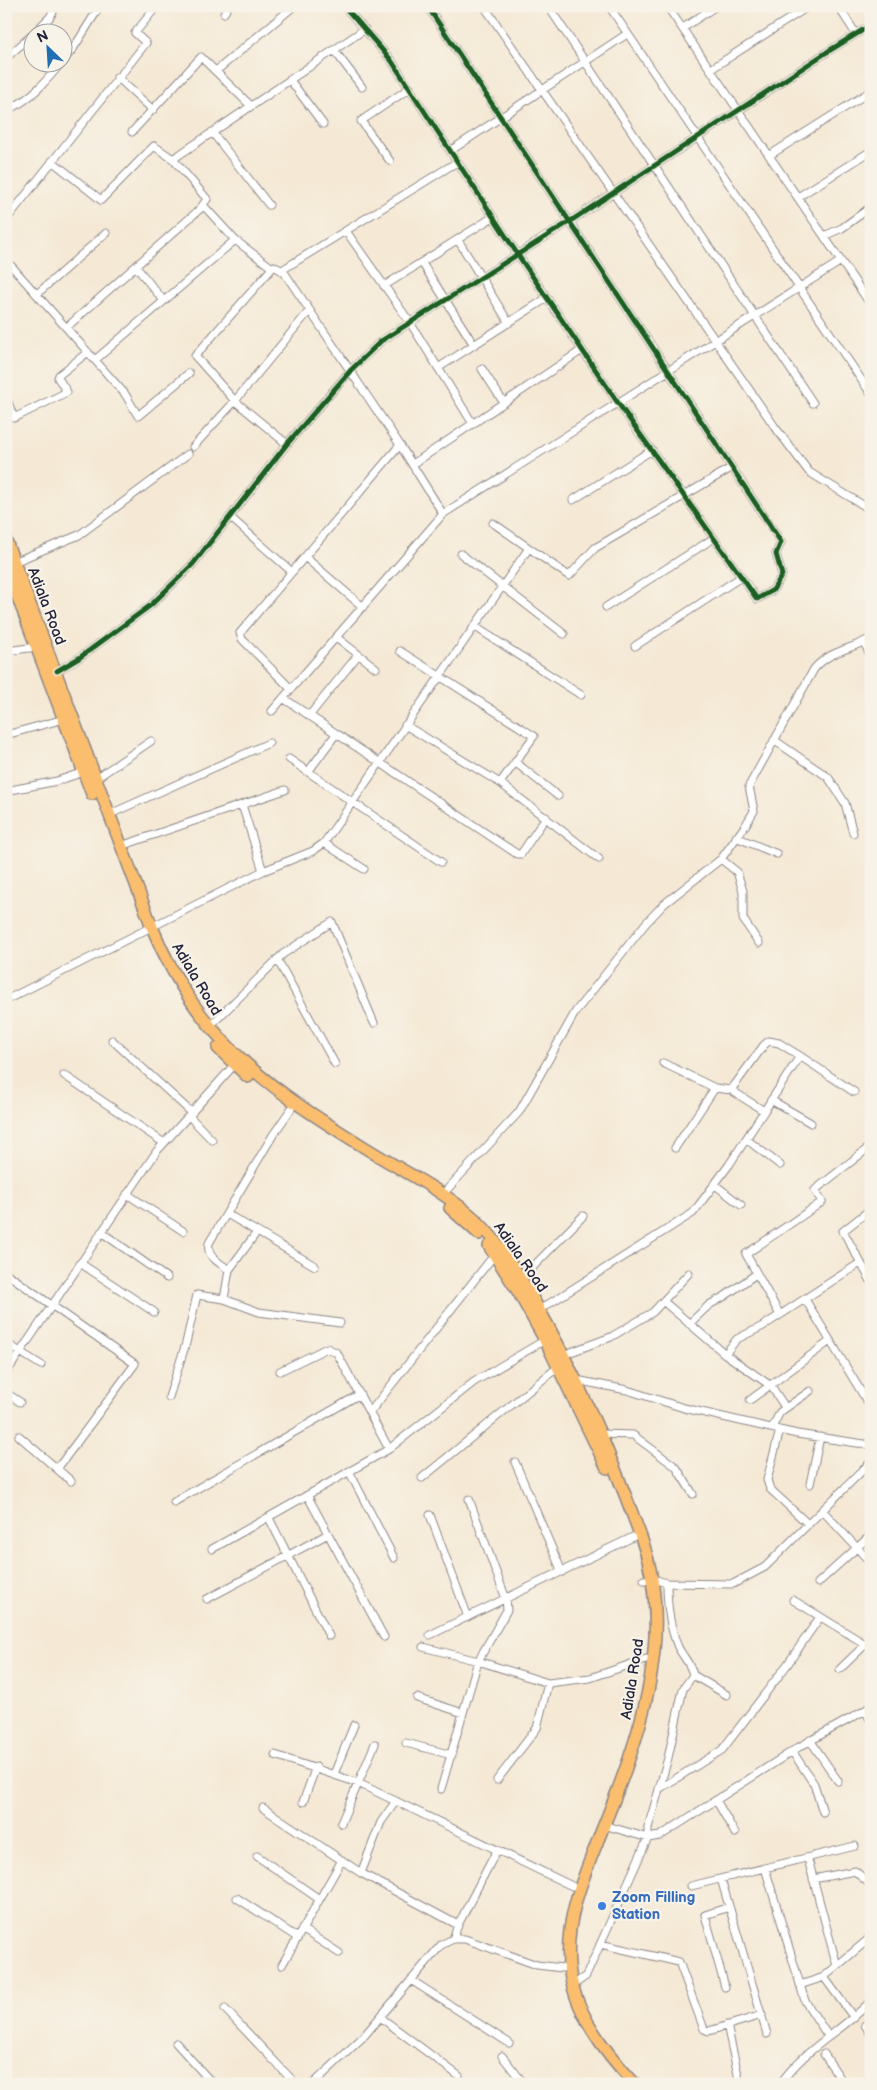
<svg xmlns="http://www.w3.org/2000/svg" width="877" height="2090" font-family="'Balsamiq Sans',sans-serif">
<style>
.lines{fill:none;stroke-linecap:round;stroke-linejoin:round}
.street-casing{stroke:#8c8688;stroke-width:9}
.primary-casing{stroke:#8c8688;stroke-width:14}
.street{stroke:#fff;stroke-width:7}
.primary{stroke:#fabe6e;stroke-width:11}
.cycleway-casing{stroke:#f7f3e8;stroke-width:8}
.cycleway{stroke:#1b5e20;stroke-width:5}
.shop-dot{fill:#3f7fe0;stroke:#f7f3e8;stroke-width:2}
.labels{text-anchor:middle;stroke-width:4.5;stroke-linejoin:round;paint-order:stroke}
.street-label{font-size:15px;fill:#22223b;stroke:#f7f3e8}
.shop-label{font-size:15px;font-weight:bold;fill:#366cbe;stroke:#f7f3e8;text-anchor:start}
</style>
<rect width="100%" height="100%" fill="#f7f3e8"/>
<filter id="ink" filterUnits="userSpaceOnUse"><feTurbulence type="fractalNoise" baseFrequency=".02" numOctaves="2"/><feDisplacementMap in="SourceGraphic" scale="10" xChannelSelector="R" yChannelSelector="G"/><feConvolveMatrix kernelMatrix="1 2 1 2 8 2 1 2 1" color-interpolation-filters="sRGB"/></filter>
<filter id="wash" filterUnits="userSpaceOnUse"><feTurbulence type="fractalNoise" baseFrequency=".0096" numOctaves="4" result="noise"/><feDisplacementMap in="SourceGraphic" scale="20" xChannelSelector="R" yChannelSelector="G"/><feGaussianBlur stdDeviation="1.12" result="paint"/><feColorMatrix in="noise" values="0 0 0 0 0 0 0 0 0 0 0 0 0 0 0 0 0 1.4 0 .05"/><feComposite in="paint" operator="in"/></filter>
<g filter="url(#wash)">
<rect width="100%" height="100%" fill="#f5e9d5"/>
</g>
<g filter="url(#ink)">
<g class="lines">
<g class="street-casing">
<path id="street" d="M344,6L391,60L518,255L618,403L757,599L773,590L782,575L776,554L781,542L428,7
M484,6L775,427L809,472L871,510
M548,6L813,403
M609,6L871,394
M667,6L871,305
M838,6L856,34
M224,13L228,6
M683,28L716,6
M35,32L50,17L56,6
M334,50L362,87
M6,58L32,35
M62,62L73,49L100,6
M711,69L809,6
M216,71L294,6
M117,77L153,110
M290,80L323,124
M6,97L13,107C32,98 48,79 62,62
M132,132L201,57L251,106
M212,132L269,205
M450,151L627,34
M770,155L871,91
M52,161L101,200L154,146L173,159L365,29
M390,161L361,121L410,88
M798,197L871,151
M203,205L235,240L271,267
M6,220L146,43L135,33L157,6
M346,231L409,321L473,424
M824,236L842,228L871,207
M458,240L509,323
M6,260L125,394L138,416L189,373
M422,263L474,345
M137,268L163,300
M282,270L457,162
M384,286L493,217
M37,294L106,233
M67,327L200,209L207,199L173,159
M95,360L235,240
M438,368L547,298
M482,369L504,403
M6,397L14,418L63,394L67,392L58,378L59,375L88,352
M287,444L235,401L195,356L274,266L284,272L400,445L443,514
M193,447L235,401L309,311
M413,464L582,350
M573,500L652,450
M230,517L292,572
M493,523L569,576L595,548L731,468
M461,554L564,634
M305,557L363,607
M14,562L79,535L188,454
M606,607L714,538
M474,626L581,695
M336,637L376,668
M864,642L871,657
M635,646L741,577
M6,651L37,647
M400,651L534,736L500,783
M57,671L79,658L151,605L193,564L287,444L351,370L381,341L569,222L827,52L871,25
M291,689L242,639L240,633L400,445
M283,698L517,854H521L546,817
M272,711L443,514L841,261
M309,716L358,655
M405,725L500,783L599,859
M6,735L64,719
M774,740L828,777L845,803L853,833
M289,759L441,862
M515,762L558,796
M308,772L336,734
M95,779L151,741
M6,791L57,781L84,772
M242,805L263,871
M108,815L269,743
M736,837L777,854
M324,843L364,869
M121,846L285,790
M721,859L737,872L743,891V919L759,943
M277,959L335,1064
M6,1000L263,871L313,851L324,843L529,548
M209,1027L283,954L332,922L374,1023
M112,1040L192,1113
M663,1063L715,1088L731,1090L764,1111
M64,1075L164,1143
M731,1090L764,1045L769,1041L779,1043L800,1056
M771,1100L811,1123
M189,1116L212,1140
M746,1139L780,1165
M675,1148L715,1088
M714,1184L741,1205
M127,1194L183,1231
M442,1195L519,1112L576,1011L646,923L664,904L721,859L745,826L754,811L749,786L814,669C830,650 851,650 871,638
M871,1209L843,1231L871,1281
M227,1214L315,1266
M101,1232L167,1278
M80,1263L154,1312
M229,1270C219,1262 206,1257 209,1243L273,1135L291,1109
M6,1273L135,1364L57,1469
M518,1282L583,1216
M224,1299L229,1270L257,1232
M805,1299L871,1408
M663,1301L725,1354L771,1386L785,1407
M536,1312L693,1213L729,1165L800,1056L854,1092
M780,1315L746,1254L822,1202L815,1190L871,1146
M689,1324L709,1305L725,1296L756,1274
M6,1343L41,1365
M725,1354L737,1339L763,1326L860,1263
M563,1355L611,1337L653,1312L689,1273
M280,1371L327,1348L337,1353L389,1449
M6,1373L157,1151L236,1063
M576,1380L627,1390L684,1408L797,1434L871,1445
M6,1393L20,1402
M169,1397L186,1343L197,1295L224,1299L259,1312L340,1323
M750,1400L830,1341
M370,1412L495,1254
M772,1428L780,1412L810,1391
M780,1430L767,1480L770,1489L808,1524
M600,1434L633,1435L676,1467L693,1494
M19,1436L71,1481
M515,1462L562,1572
M349,1471L394,1558
M422,1478L558,1367
M810,1484L820,1437
M307,1495L384,1637
M174,1502L360,1394
M822,1510L871,1563
M430,1515L468,1617
M269,1518L329,1636
M212,1549L389,1449L474,1382L545,1340
M644,1580L652,1579L667,1583L733,1584L765,1567L871,1462
M667,1583C667,1603 670,1628 678,1647C683,1657 691,1664 693,1675L727,1695
M818,1583L871,1535
M207,1599L328,1534
M793,1600L865,1644
M430,1635L633,1537
M423,1647L478,1661L548,1683L590,1678L646,1659
M840,1669L871,1639
M417,1698L463,1713
M865,1710L871,1721
M810,1740L838,1781
M406,1743L452,1755
M792,1751L814,1784L823,1812
M275,1755L358,1783L572,1886
M334,1774L354,1725
M497,1780L537,1728L548,1683
M441,1789L478,1661L507,1610L506,1599L469,1499
M659,1789L722,1750L787,1665L820,1617
M716,1800L735,1833
M303,1802L316,1767
M263,1808L361,1873L458,1925
M341,1823L375,1744
M604,1825L648,1838L660,1836L799,1747L871,1707
M257,1856L319,1899
M809,1863L837,1966
M765,1868L805,2001L828,2036
M361,1873L381,1822L396,1801
M721,1879L767,2034
M813,1879L855,1871L871,1885
M691,1886L855,1846
M237,1898L298,1938
M302,1929L339,1953
M453,1939L458,1925L497,1850
M600,1944L679,1962L704,2029L709,2031L762,2015
M282,1965L342,1860
M824,1977L854,2018
M411,1980L509,2043
M573,1985L586,1976L648,1838V1828L668,1758L683,1689L693,1675
M800,1985L824,1977L871,1937
M725,1987L705,1915L729,1907
M225,2009L296,2084
M380,2017L459,2076
M727,2025L740,2084
M865,2025L871,2034
M176,2043L213,2084
M824,2054L844,2084
M502,2056L524,2084
M313,2084L364,2036L441,1945L453,1939H465L537,1965L562,1968
M780,2084C807,2046 840,2033 871,2001"/>
</g>
<g class="primary-casing">
<path id="primary" d="M6,541L152,927C201,1046 272,1090 377,1155C410,1175 447,1193 476,1220C499,1242 516,1271 533,1299C577,1375 612,1457 642,1540C676,1638 639,1739 602,1830C585,1874 565,1915 569,1964C572,2010 605,2052 635,2084
M6,566L92,794
M218,1048L248,1077
M450,1208L479,1234
M489,1246L519,1293L545,1340L607,1468"/>
</g>
<use href="#street" class="street"/>
<use href="#primary" class="primary"/>
<g class="cycleway-casing">
<path id="cycleway" d="M344,6L391,60L518,255L618,403L757,599L773,590L782,575L776,554L781,542L428,7
M57,671L79,658L151,605L193,564L287,444L351,370L381,341L569,222L827,52L871,25"/>
</g>
<use href="#cycleway" class="cycleway"/>
</g>
</g>
<circle class="shop-dot" cx="602" cy="1906" r="5"/>
<g class="labels">
<g class="street-label">
<text transform="translate(47 606) rotate(69)" y="5">Adiala Road</text>
<text transform="translate(197 979) rotate(59)" y="5">Adiala Road</text>
<text transform="translate(521 1257) rotate(55)" y="5">Adiala Road</text>
<text transform="translate(632 1679) rotate(-81)" y="5">Adiala Road</text>
</g>
<g class="shop-label">
<text x="612" y="1902">Zoom Filling<tspan x="612" dy="17">Station</tspan></text>
</g>
</g>
<rect width="877" height="2090" fill="none" stroke="#f7f3e8" stroke-width="25"/>
<g transform="translate(48 48) rotate(335)"><circle r="24" fill="#f7f3e8" stroke="#a29fa3"/>
<path d="M0-4L9 19L0 12L-9 19Z" fill="#1f6fb2"/>
<text y="-8" font-size="14" font-weight="bold" text-anchor="middle" fill="#22223b">N</text>
</g>
</svg>
